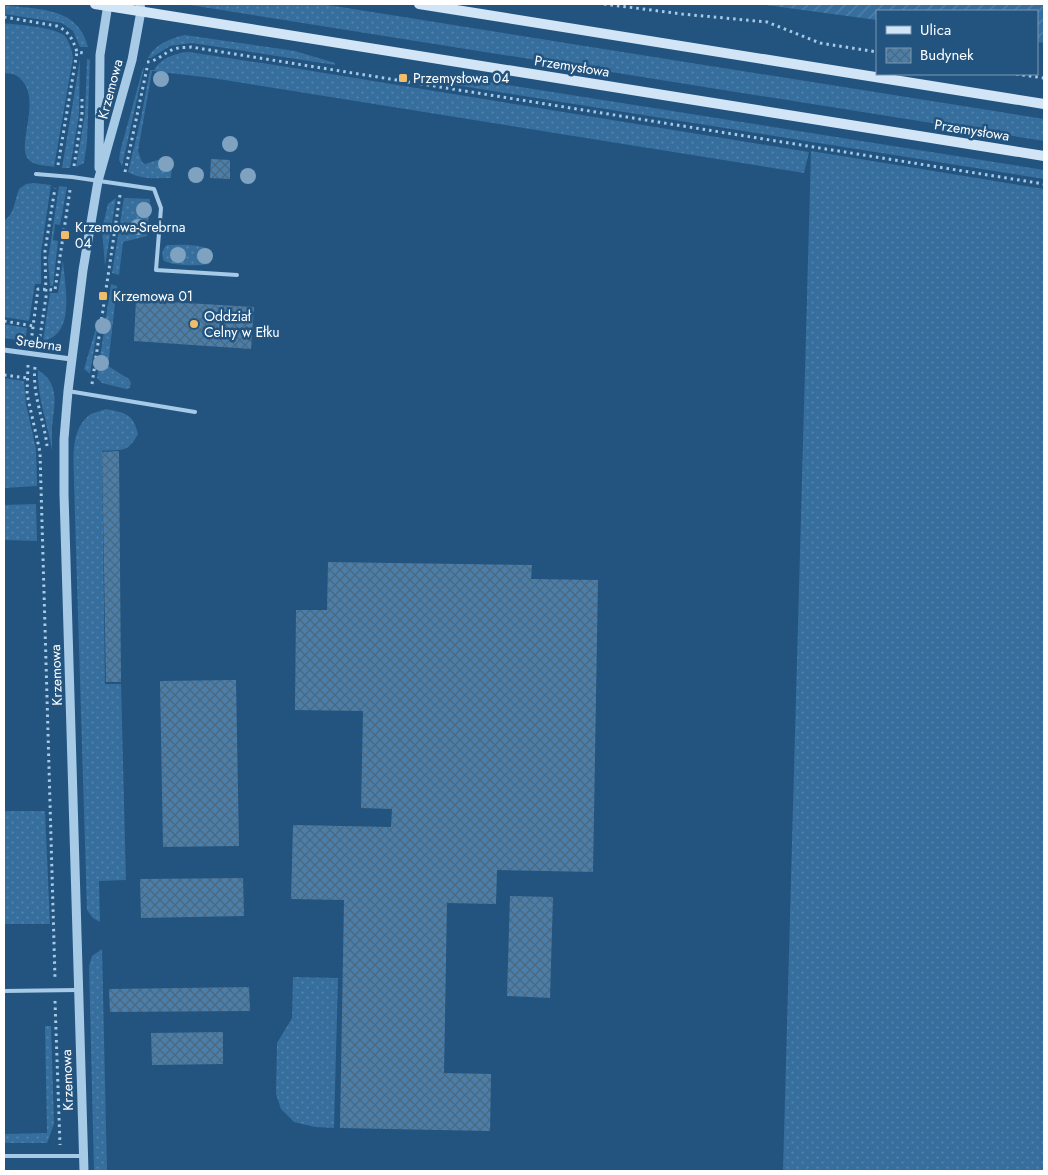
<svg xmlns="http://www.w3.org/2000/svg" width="1048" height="1175" font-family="Jost,sans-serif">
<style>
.grass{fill:url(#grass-dots)}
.garden{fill:url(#garden-furrows)}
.building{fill:url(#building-cross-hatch)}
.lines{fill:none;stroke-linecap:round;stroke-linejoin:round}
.path{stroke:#a7cae7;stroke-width:3;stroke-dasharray:2.5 4;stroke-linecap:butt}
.service{stroke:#a7cae7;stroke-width:4}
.minor{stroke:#a7cae7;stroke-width:5}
.tertiary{stroke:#a7cae7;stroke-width:9}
.secondary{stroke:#d1e5f6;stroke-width:10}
.tree{fill:#7fa2c0}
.poi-dot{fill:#f2bd6a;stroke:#22547f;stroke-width:2}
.labels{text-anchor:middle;stroke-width:5;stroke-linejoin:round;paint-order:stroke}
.street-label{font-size:14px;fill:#fff;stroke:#22547f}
.poi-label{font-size:14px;fill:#fff;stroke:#22547f;text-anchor:start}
</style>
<defs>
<pattern id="grass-dots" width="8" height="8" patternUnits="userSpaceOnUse" patternTransform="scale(1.25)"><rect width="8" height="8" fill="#366e9d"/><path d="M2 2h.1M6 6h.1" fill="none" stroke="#5484ac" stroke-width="1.8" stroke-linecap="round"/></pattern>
<pattern id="garden-furrows" width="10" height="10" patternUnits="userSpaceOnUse" patternTransform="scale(1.25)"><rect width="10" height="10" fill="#366e9d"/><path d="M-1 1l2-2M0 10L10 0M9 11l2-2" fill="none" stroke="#5484ac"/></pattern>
<pattern id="building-cross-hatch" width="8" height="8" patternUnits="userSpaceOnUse" patternTransform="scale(1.25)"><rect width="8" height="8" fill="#4b7ea8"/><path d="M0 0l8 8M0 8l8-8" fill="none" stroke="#4b687f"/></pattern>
</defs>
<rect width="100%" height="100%" fill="#22547f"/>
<path class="grass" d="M184,4H322L1044,119V141Z
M4,5C38,10 78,6 88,47H80L73,31L62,23L4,14Z
M4,23C17,25 56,27 65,36C70,43 72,51 73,58L54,167C45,165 34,166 28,159C17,146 39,105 24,83C22,80 18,76 15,75C12,73 7,74 4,73Z
M185,35L295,51L335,63V65L192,43L170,46L151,58H148C155,44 171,38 185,35Z
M189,52L275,65L809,152L804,173L212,78L152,71L138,151L142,162L145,164L164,158L172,159L171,178C156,178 141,180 128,172L141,118L150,70H154C161,58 175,53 189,52Z
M80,59L79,114L70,168H62Z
M87,59L90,60L87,142L84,163L76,167L85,114Z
M143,68H144L122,166L119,160L120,152Z
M477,80L1044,170V179L455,85L456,82Z
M811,151L1044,189V1171H783Z
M34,183L51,185L41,252V284H35L29,321L4,317V221C15,213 14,202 19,189L26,184Z
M59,186L67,187L60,225L55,224L53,240L58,241L53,286H50L48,260Z
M116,198L105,266L102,229L108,204Z
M124,198L150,199L147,236L123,242L119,275L112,273Z
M167,245C179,245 224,241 209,264C197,266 176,266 164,261C161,254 162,250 167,245Z
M63,261C65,286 76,335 43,341L50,293H58Z
M111,284L117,286L108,366L129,379L131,383L130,388L126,389L102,383L97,378Z
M99,318L90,374L84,369Z
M4,324L27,328L25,341L4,338Z
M38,370C61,384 54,405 52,427C52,435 52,443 52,451C48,424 37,398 38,370Z
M4,378L24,381L26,404L36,449L37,486L4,488Z
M106,409C125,413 133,413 138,434C127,454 122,449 102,451L105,684H121L126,880L99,881L100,922L93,918L87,910L74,484C74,461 69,429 91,414C95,412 102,411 106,409Z
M36,504L37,541L4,540V505Z
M4,811H45L50,924H4Z
M102,949L107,1171H94L89,966L92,956Z
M293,977L338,978L334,1128L315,1127L294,1122L281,1109L276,1094L277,1043L292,1018Z
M45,1026H51L54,1124L47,1143H4V1134L47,1133Z"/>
<path class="garden" d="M759,4H1044V43L1037,42V11H877V20Z"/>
<path class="building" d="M211,159L230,160V179L210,178Z
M136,300L254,307L251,349L134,341Z
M119,451L121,682H106L102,452Z
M328,562L532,565L531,579L598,580L593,872L497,870L496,904L447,903L444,1073L491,1074L490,1131L340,1128L344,900L291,899L293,825L391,827L392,809L361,808L363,711L295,710L296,610H327Z
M236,680L239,846L163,847L160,681Z
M243,878L244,916L141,918L140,879Z
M510,896L553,897L550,998L507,996Z
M249,987L250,1011L110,1012L109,989Z
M223,1032V1064L152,1065L151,1033Z"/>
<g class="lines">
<path class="path" d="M604,4L682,14L767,22L820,43L877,52
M4,17L57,26C69,31 73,40 77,52L84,53V54
M147,62C159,61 166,50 178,48C182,47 187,48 191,47L1044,184
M1016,74L1044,78
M58,165L77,52
M74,166L82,114V96
M125,172L147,68
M4,321L33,326
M31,342L38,289L55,290L70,190
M39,343L46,297L45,251L55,188
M28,365L27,394L40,452L55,978
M35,367C32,395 44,419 47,446
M4,375L27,378
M92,384L120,195
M55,1001L60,1145"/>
<path class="service" d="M36,174L72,177L154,189L161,208L156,270L237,275
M68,391L195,412
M4,991L78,990
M4,1156H84"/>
<path class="minor" d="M4,350L71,359"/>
<path class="tertiary" d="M99,168L100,55L108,4
M84,1171L64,494V439L68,391L83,270L98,181L132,60L141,11L140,4"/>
<path class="secondary" d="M95,4L1044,156
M419,4L1044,104"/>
</g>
<g class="tree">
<circle cx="161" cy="79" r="8"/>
<circle cx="230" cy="144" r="8"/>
<circle cx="166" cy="164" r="8"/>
<circle cx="196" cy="175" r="8"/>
<circle cx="248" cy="176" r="8"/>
<circle cx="144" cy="210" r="8"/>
<circle cx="138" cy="227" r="8"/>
<circle cx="178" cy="255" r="8"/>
<circle cx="205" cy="256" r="8"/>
<circle cx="103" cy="326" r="8"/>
<circle cx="101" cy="363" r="8"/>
</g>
<g class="poi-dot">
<rect x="398" y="73" width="10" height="10" rx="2.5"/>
<rect x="60" y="230" width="10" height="10" rx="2.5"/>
<rect x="98" y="291" width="10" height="10" rx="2.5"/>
<circle cx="194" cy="324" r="5"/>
</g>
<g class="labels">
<g class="street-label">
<text transform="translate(572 66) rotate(9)" y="5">Przemysłowa</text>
<text transform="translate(110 89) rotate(-75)" y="5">Krzemowa</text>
<text transform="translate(972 130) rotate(9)" y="5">Przemysłowa</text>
<text transform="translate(39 343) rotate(8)" y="5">Srebrna</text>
<text transform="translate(56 675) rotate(-92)" y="5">Krzemowa</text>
<text transform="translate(67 1080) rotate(-92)" y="5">Krzemowa</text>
</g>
<g class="poi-label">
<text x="413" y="83">Przemysłowa 04</text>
<text x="75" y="232">Krzemowa-Srebrna<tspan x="75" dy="16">04</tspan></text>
<text x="113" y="301">Krzemowa 01</text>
<text x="204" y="321">Oddział<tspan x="204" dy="16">Celny w Ełku</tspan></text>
</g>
</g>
<rect width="1048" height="1175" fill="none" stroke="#ffffff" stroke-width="10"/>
<rect x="876" y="10" width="162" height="65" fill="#22547f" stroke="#7a98b2"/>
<rect x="886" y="26" width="25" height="8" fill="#d1e5f6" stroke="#7a98b2"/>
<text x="920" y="35" font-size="15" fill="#ffffff">Ulica</text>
<rect x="886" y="48" width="25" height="15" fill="url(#building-cross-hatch)" stroke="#7a98b2"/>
<text x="920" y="60" font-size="15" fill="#ffffff">Budynek</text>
</svg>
